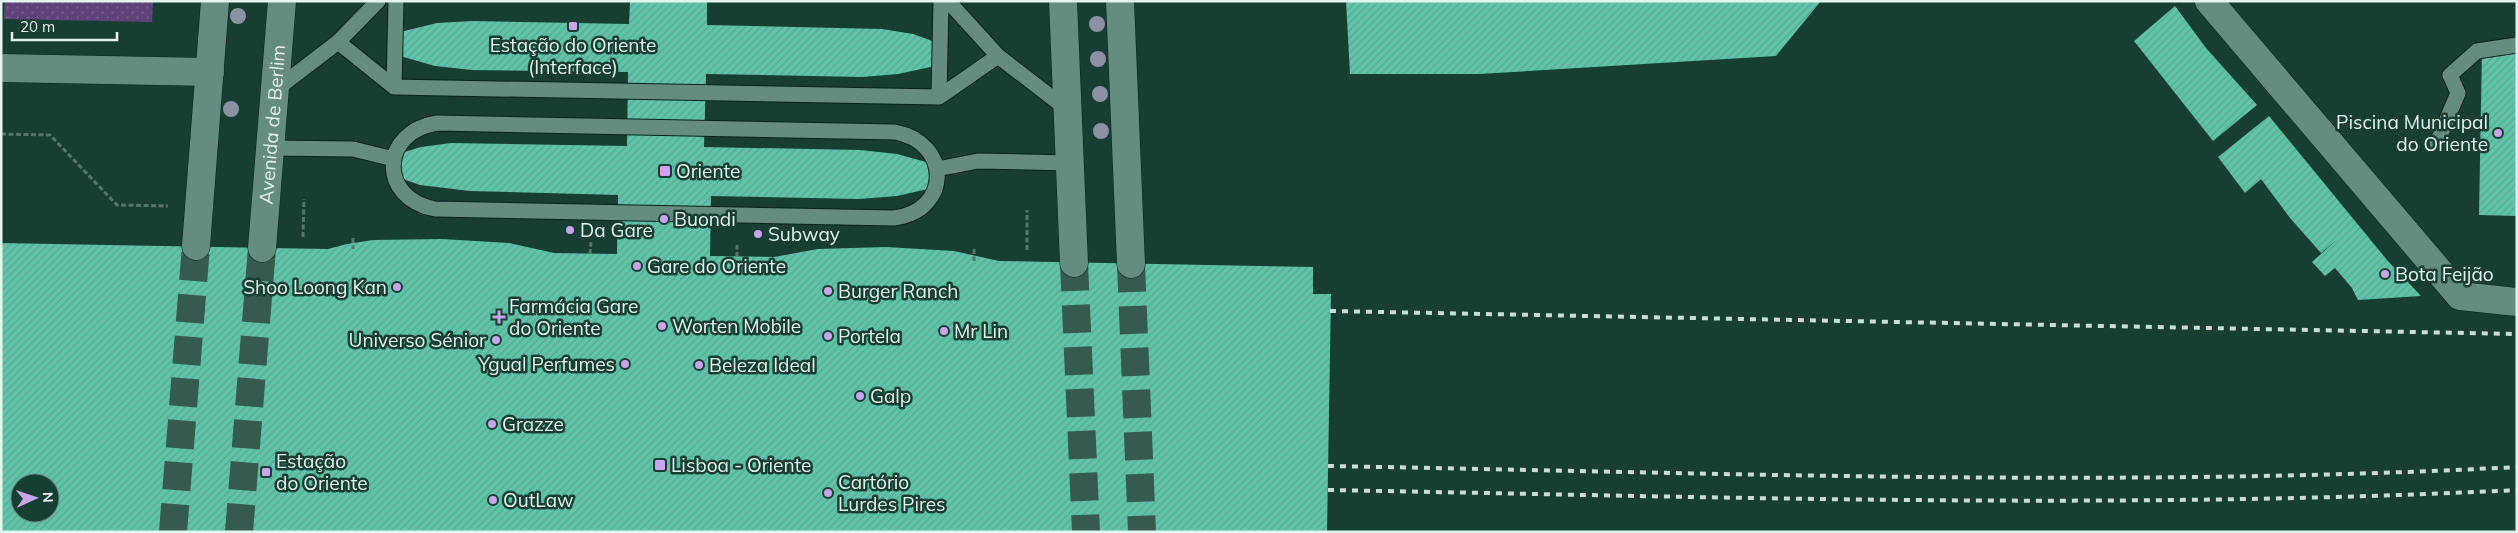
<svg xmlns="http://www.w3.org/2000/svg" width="2518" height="533" font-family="Mulish,sans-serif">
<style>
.park{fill:url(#park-dots)}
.building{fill:url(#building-hatch);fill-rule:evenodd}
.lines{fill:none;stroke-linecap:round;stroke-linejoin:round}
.secondary-tunnel{stroke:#355a4f;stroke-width:28;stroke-dasharray:28 14;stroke-linecap:butt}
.lane-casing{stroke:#05231c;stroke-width:17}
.street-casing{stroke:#05231c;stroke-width:29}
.secondary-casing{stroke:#05231c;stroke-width:29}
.path{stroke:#54766c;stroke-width:3;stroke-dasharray:5 2.5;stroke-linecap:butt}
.lane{stroke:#648c7f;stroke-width:15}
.street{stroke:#648c7f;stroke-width:28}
.secondary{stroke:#648c7f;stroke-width:28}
.rail{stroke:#c8dfd7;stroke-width:4;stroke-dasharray:6 6;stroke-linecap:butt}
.tree{fill:#8b93a3}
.poi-dot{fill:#c9a5ee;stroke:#173e33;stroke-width:2}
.labels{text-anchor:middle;stroke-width:5;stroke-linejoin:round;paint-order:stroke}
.poi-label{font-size:19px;fill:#e1f6ef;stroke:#173e33;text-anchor:start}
.street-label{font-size:19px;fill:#e1f6ef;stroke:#173e33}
</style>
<defs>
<pattern id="park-dots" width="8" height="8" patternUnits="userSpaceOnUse" patternTransform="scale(1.25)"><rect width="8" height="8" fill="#5f427a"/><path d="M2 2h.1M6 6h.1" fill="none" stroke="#765e8d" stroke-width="1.8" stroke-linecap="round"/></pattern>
<pattern id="building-hatch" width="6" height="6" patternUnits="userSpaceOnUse" patternTransform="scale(1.25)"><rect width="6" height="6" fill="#60c4a8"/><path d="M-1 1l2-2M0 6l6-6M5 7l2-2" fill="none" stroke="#59a690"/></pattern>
</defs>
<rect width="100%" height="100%" fill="#173e33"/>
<path class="park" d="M5,1H153L152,22L4,19Z"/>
<path class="building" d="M630,1H707V25L882,29L913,34L935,42V66L898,74L862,77L706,74L704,147L860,150L897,154L933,164L932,188L897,196L859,199L711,196L710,256L774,257L818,249L886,247L954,251L999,261L1313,267V294H1331L1327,532H1V243L328,249L347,244L373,240L442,239L509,243L554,253L617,254L618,195L470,191L420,185L397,177L398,154L421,147L451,143L627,146L628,72L472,70L435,66L400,56V32L437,23L473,21L629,24ZM20,483H50V513H20Z
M1346,1H1821L1776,56L1479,74H1350Z
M2175,6L2206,48L2257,105L2213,141L2134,41Z
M2482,50L2517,51V216L2479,215Z
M2269,116L2387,260L2421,296L2358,300L2352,288L2335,268L2325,276L2312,262L2339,238L2321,253L2290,218L2261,179L2245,193L2218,157Z"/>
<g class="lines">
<path class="secondary-tunnel" d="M1074,263L1086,532
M1131,264L1142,532
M173,532L196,246
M239,532L262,248"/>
<g class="lane-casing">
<path id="lane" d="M948,1L998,56L1068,110
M338,42L394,87L939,97L998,56
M394,87L396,1
M274,91L338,42L378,1
M939,97L941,1
M437,123L895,132C952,143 951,211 894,218L435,209C378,198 380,132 437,123Z
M2437,143L2458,93L2450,75L2477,51L2517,45
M270,148L353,149L394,159
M937,169L978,161L1070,163"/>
</g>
<g class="street-casing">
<path id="street" d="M2209,1L2460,296L2517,302
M1,68L210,72"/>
</g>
<g class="secondary-casing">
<g id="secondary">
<path d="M1063,1L1074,263"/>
<path d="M1120,1L1131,264"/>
<path d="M196,246L215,1"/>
<path id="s1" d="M262,248L282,1"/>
</g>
</g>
<path class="path" d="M1,134L50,135L117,205L168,206
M303,237L304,199
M353,238V249
M974,249V261
M1027,250V210
M590,254L591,242
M737,257V245"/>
<use href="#lane" class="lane"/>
<use href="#street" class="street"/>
<use href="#secondary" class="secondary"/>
<path class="rail" d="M1330,311L2517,334
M1328,466C1724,473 2121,488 2517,467
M1328,490C1724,497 2121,510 2517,490"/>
</g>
<g class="tree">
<circle cx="238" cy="16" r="8"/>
<circle cx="1097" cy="24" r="8"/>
<circle cx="1098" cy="59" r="8"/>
<circle cx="1100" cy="94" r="8"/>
<circle cx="231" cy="109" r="8"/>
<circle cx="1101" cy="131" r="8"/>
</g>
<g class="poi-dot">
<rect x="568" y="21" width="10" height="10" rx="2.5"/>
<circle cx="2498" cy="133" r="5"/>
<rect x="659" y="165" width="12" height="12" rx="2.5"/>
<circle cx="664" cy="219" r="5"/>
<circle cx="570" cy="230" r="5"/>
<circle cx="758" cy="234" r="5"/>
<circle cx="637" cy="266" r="5"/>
<circle cx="2385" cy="274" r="5"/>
<circle cx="397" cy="287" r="5"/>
<circle cx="828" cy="291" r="5"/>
<path d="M496.5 309.5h5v5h5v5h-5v5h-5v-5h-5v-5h5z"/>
<circle cx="662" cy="326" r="5"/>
<circle cx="944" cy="331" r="5"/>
<circle cx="828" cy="336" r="5"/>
<circle cx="496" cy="340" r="5"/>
<circle cx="625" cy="364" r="5"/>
<circle cx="699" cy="365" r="5"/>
<circle cx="860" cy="396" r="5"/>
<circle cx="492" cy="424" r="5"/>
<rect x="654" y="459" width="12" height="12" rx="2.5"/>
<rect x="261" y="467" width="10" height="10" rx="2.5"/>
<circle cx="828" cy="493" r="5"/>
<circle cx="493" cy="500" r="5"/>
</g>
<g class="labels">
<g class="poi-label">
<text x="573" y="52" text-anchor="middle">Estação do Oriente<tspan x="573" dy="22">(Interface)</tspan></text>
<text x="2488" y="129" text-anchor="end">Piscina Municipal<tspan x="2488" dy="22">do Oriente</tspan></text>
<text x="676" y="178">Oriente</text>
<text x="674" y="226">Buondi</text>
<text x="580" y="237">Da Gare</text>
<text x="768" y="241">Subway</text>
<text x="647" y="273">Gare do Oriente</text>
<text x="2395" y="281">Bota Feijão</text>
<text x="387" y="294" text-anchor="end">Shoo Loong Kan</text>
<text x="838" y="298">Burger Ranch</text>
<text x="509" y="313">Farmácia Gare<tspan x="509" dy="22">do Oriente</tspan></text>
<text x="672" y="333">Worten Mobile</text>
<text x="954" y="338">Mr Lin</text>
<text x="838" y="343">Portela</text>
<text x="486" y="347" text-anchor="end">Universo Sénior</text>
<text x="615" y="371" text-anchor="end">Ygual Perfumes</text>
<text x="709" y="372">Beleza Ideal</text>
<text x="870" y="403">Galp</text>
<text x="502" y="431">Grazze</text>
<text x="276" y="468">Estação<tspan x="276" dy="22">do Oriente</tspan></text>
<text x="671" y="472">Lisboa - Oriente</text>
<text x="838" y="489">Cartório<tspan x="838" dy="22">Lurdes Pires</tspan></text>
<text x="503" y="507">OutLaw</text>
</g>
<g class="street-label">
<text dy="7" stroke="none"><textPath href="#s1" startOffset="124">Avenida de Berlim</textPath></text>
</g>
</g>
<rect width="2518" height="533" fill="none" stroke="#e1f6ef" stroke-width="5"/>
<g transform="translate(35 498) rotate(87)"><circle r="24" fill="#173e33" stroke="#68887e"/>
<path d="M0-4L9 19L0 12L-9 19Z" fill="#c9a5ee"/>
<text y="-8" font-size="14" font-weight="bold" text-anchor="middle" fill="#e1f6ef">N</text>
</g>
<path d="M12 32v8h105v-8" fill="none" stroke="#e1f6ef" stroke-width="2.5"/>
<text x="20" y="32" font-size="15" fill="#e1f6ef" stroke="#173e33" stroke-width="4" paint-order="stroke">20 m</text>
</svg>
